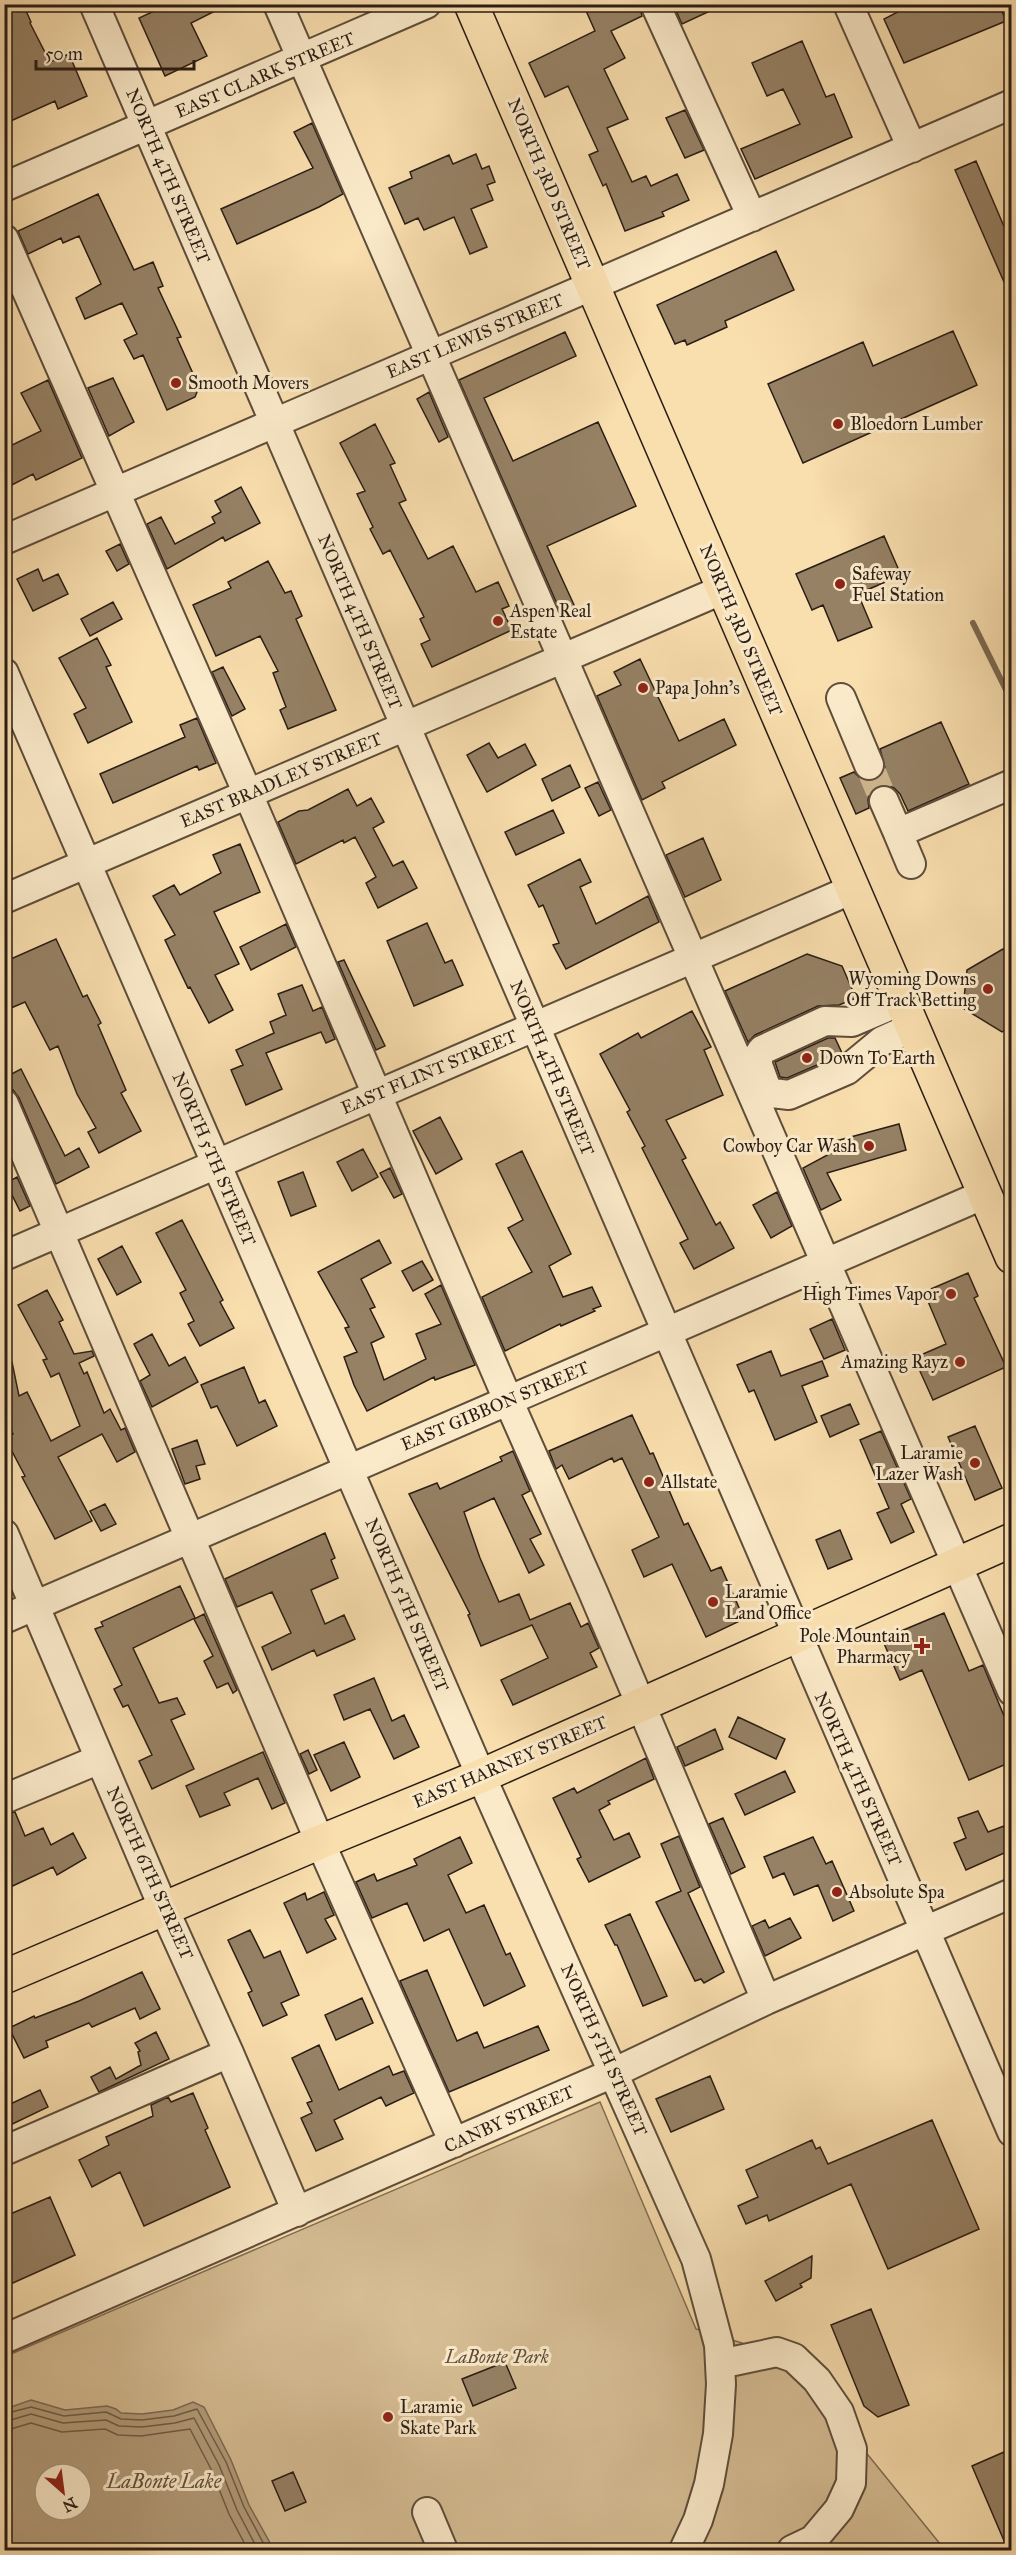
<svg xmlns="http://www.w3.org/2000/svg" width="1016" height="2555" font-family="'IM FELL Great Primer',serif">
<style>
.green{fill:#d6bd94;stroke:#806d54;stroke-width:1.5;fill-rule:evenodd}
.water{fill:#b39c7a;stroke:#7c6952;stroke-width:1.5;fill-rule:evenodd}
.lines{fill:none;stroke-linecap:round;stroke-linejoin:round}
.shore{stroke:#6e5c48;stroke-width:1.5}
.stream{stroke:#7c6952;stroke-width:6}
.building{fill:#968165;stroke:#2a1d15;stroke-width:1.5}
.minor-tunnel{stroke:#d0b78f;stroke-width:28;stroke-dasharray:28 14;stroke-linecap:butt}
.minor-casing{stroke:#5e4d3b;stroke-width:32}
.major-casing{stroke:#2a1d15;stroke-width:36}
.minor{stroke:#fbeaca;stroke-width:28}
.major{stroke:#f9deae;stroke-width:33}
.poi-dot{fill:#8f2418;stroke:#fbeaca;stroke-width:2}
.labels{text-anchor:middle;stroke-width:6;stroke-linejoin:round;paint-order:stroke}
.street-label{font-size:18px;fill:#2a1d15;stroke:#fbeaca}
.poi-label{font-size:18px;fill:#2a1d15;stroke:#fbeaca;text-anchor:start}
.park-label{font-size:18px;font-style:italic;fill:#5e4d3b;stroke:#fbeaca}
.water-label{font-size:20px;font-style:italic;fill:#61503d;stroke:#fbeaca}
</style>
<rect width="100%" height="100%" fill="#f9deae"/>
<filter id="stains"><feTurbulence type="fractalNoise" baseFrequency=".00333" numOctaves="4"/><feColorMatrix values="0 0 0 0 .2 0 0 0 0 .09 0 0 0 0 .02 0 0 0 .5 -.17"/></filter>
<radialGradient id="worn" r=".72"><stop offset=".6" stop-color="#630" stop-opacity="0"/><stop offset="1" stop-color="#630" stop-opacity=".3"/></radialGradient>
<path class="green" d="M600,2102L696,2329L742,2343L809,2382L945,2550H5L4,2357ZM45,2474H81V2510H45Z"/>
<path class="water" d="M31,2400L65,2410L107,2406L116,2409L121,2413L142,2414L173,2410L193,2402L204,2407L231,2460L249,2505L274,2550H5V2409ZM45,2474H81V2510H45Z"/>
<g class="lines">
<path class="shore" d="M4,2414L31,2407L64,2416L106,2412L121,2419L142,2420L174,2416L197,2409L226,2462L244,2507L267,2550
M4,2422L31,2414L63,2423L106,2420L119,2426L142,2427L175,2423L194,2418L219,2465L237,2510L258,2550
M4,2431L31,2423L62,2432L105,2429L118,2435L141,2436L190,2429L211,2469L229,2514L248,2550"/>
<path class="stream" d="M973,623L1012,702"/>
</g>
<path class="building" d="M4,4H23L31,22L30,23L50,62L69,54L87,96L58,109L55,101L4,124Z
M169,4H229L191,23L207,56L165,76L139,18Z
M583,4H639L642,16L611,31L625,58L604,69L628,119L607,128L632,182L646,176L651,186L677,174L689,200L662,212L664,216L625,231L606,184L603,186L589,155L598,151L568,86L545,97L529,63L595,31Z
M673,4H725L682,24Z
M913,4H999L1006,21L904,63L884,19Z
M802,41L826,97L834,94L852,137L755,179L741,149L800,124L783,89L767,96L752,63Z
M685,110L704,150L685,158L666,118Z
M312,123L343,194L319,207L237,244L221,209L313,168L294,132Z
M476,154L482,169L489,166L495,182L487,185L493,200L471,209L487,247L470,254L454,217L424,230L418,218L405,224L389,188L412,178L410,172L449,155L453,164Z
M976,161L1011,243V298L955,170Z
M98,194L134,270L153,262L163,286L158,288L181,337L177,338L199,387L195,397L167,410L143,355L134,359L124,340L137,334L122,303L85,319L76,298L101,284L79,236L63,243L61,238L28,254L18,231Z
M776,251L794,290L725,321L727,327L687,345L685,340L675,344L657,305Z
M953,331L977,385L803,463L768,384L863,342L873,366Z
M565,332L576,356L484,398L513,461L598,422L636,506L547,546L575,607L561,613L459,380Z
M113,378L134,422L109,436L88,388Z
M48,380L82,458L36,480L33,474L4,489V449L41,431L21,393Z
M429,392L448,437L439,442L417,399Z
M375,424L395,463L390,465L406,500L399,503L428,559L453,546L476,592L498,582L509,606L502,609L512,630L432,667L421,644L430,640L420,619L424,617L390,550L383,554L370,529L373,527L357,494L365,491L340,443Z
M241,487L260,523L225,541L223,537L167,569L147,524L161,517L175,544L215,523L212,517L221,512L215,501Z
M884,536L901,575L858,594L872,627L838,641L823,605L812,610L796,574Z
M120,544L129,564L117,571L106,551Z
M268,561L285,593L291,591L302,616L296,619L336,710L288,729L280,710L286,707L273,673L278,671L260,636L216,656L193,605L231,588L228,582Z
M38,569L43,581L58,574L68,594L33,611L17,579Z
M113,602L122,619L90,636L81,619Z
M97,638L111,665L106,667L132,722L88,743L74,714L86,708L59,658Z
M640,659L679,741L724,719L736,745L662,782L665,788L642,800L597,696L621,685L614,672Z
M223,667L245,709L232,716L212,672Z
M197,718L216,763L199,770L197,766L113,803L100,774L185,737L180,725Z
M941,722L969,784L908,811L900,794L894,788L886,785L878,786L870,792L868,800L869,808L856,814L840,778L854,772L860,778L866,781L876,780L882,775L885,768L880,749Z
M489,743L498,758L525,744L536,765L487,792L467,755Z
M570,765L580,787L552,801L542,779Z
M598,782L611,810L599,816L585,788Z
M348,789L357,806L371,798L384,822L373,828L393,866L403,861L417,888L378,908L366,883L376,877L355,837L344,843L343,840L296,864L278,822L299,811L308,810Z
M553,810L564,833L516,855L505,832Z
M703,838L721,880L685,897L666,855Z
M240,844L260,892L214,912L239,964L215,975L233,1010L209,1023L190,987L188,988L165,940L175,935L153,896L174,885L180,895L221,873L213,855Z
M580,859L591,882L580,887L596,924L648,896L659,922L566,969L553,945L559,943L543,905L539,907L528,885Z
M427,923L445,963L452,960L463,985L414,1006L387,941Z
M286,924L296,947L251,970L240,947Z
M56,939L83,997L87,995L101,1023L98,1025L126,1090L121,1093L141,1131L99,1153L88,1132L96,1128L77,1094L58,1046L50,1050L25,1002L4,1011V962Z
M1003,949L1011,955V1027L1002,1032L963,1008L967,970Z
M807,954L842,966L856,998L839,1005L818,1006L755,1035L748,1042L725,991Z
M344,960L385,1046L376,1050L338,962Z
M302,985L313,1011L322,1007L335,1039L326,1043L321,1032L266,1053L282,1089L246,1105L231,1070L243,1065L236,1050L274,1033L270,1022L286,1015L278,994Z
M692,1011L711,1047L704,1050L723,1095L666,1120L686,1158L682,1160L716,1225L720,1222L734,1248L694,1269L680,1243L688,1239L642,1148L645,1146L627,1112L630,1110L600,1054L638,1033L641,1038Z
M828,1038H835L842,1053L838,1056L787,1078L780,1077L775,1062Z
M21,1069L65,1156L79,1148L89,1167L56,1184L19,1098L13,1090L4,1088V1078Z
M440,1117L462,1159L436,1174L413,1131Z
M899,1124L906,1150L827,1173L841,1200L821,1210L803,1168L835,1151L832,1142Z
M363,1149L378,1177L352,1191L337,1162Z
M522,1151L571,1254L549,1266L563,1297L592,1287L601,1306L593,1309L595,1311L561,1326L560,1324L505,1351L482,1297L532,1272L508,1228L523,1220L496,1164Z
M390,1168L402,1194L394,1198L380,1173Z
M303,1172L316,1206L291,1216L278,1182Z
M17,1177L30,1206L20,1211L6,1183Z
M777,1192L792,1226L771,1238L753,1205Z
M182,1220L223,1300L220,1302L234,1328L200,1346L188,1324L194,1321L180,1293L186,1290L156,1233Z
M379,1240L391,1263L361,1279L375,1307L370,1309L384,1337L371,1343L384,1380L426,1359L416,1334L441,1324L425,1294L441,1285L475,1365L435,1380L434,1377L367,1411L354,1385L344,1357L357,1352L345,1328L349,1327L318,1272Z
M122,1246L141,1282L117,1295L98,1259Z
M422,1261L433,1280L413,1291L402,1271Z
M968,1273L978,1296L974,1298L1006,1367L933,1400L914,1358L946,1344L924,1292Z
M47,1290L63,1320L59,1322L74,1354L92,1351L94,1356L79,1363L84,1374L87,1372L104,1413L110,1409L121,1430L125,1428L135,1452L117,1462L102,1434L58,1457L92,1521L55,1539L22,1477L25,1476L5,1438L13,1434L4,1416V1363L12,1362L19,1396L27,1392L51,1441L80,1426L59,1373L51,1377L43,1360L47,1359L18,1305Z
M832,1319L845,1350L824,1359L810,1329Z
M152,1334L169,1366L185,1357L198,1382L152,1407L140,1381L150,1375L134,1344Z
M771,1351L781,1376L822,1361L828,1376L802,1386L817,1422L775,1440L754,1390L749,1392L737,1365Z
M244,1367L259,1403L265,1400L277,1426L237,1446L217,1406L211,1408L201,1385Z
M850,1404L859,1424L830,1437L821,1416Z
M632,1415L650,1454L653,1453L684,1525L688,1523L711,1571L721,1567L744,1619L706,1637L672,1564L644,1577L632,1550L659,1537L622,1458L614,1462L612,1458L569,1479L562,1465L556,1469L549,1451Z
M975,1426L1002,1488L975,1500L948,1437Z
M881,1431L911,1499L901,1504L914,1532L891,1543L877,1513L889,1508L860,1440Z
M197,1440L205,1464L196,1466L200,1479L185,1484L172,1449Z
M513,1451L530,1491L522,1495L541,1534L530,1539L544,1565L529,1573L494,1498L464,1512L480,1558L499,1602L519,1594L530,1620L570,1603L581,1627L588,1623L599,1648L590,1653L597,1667L513,1705L501,1680L548,1658L532,1625L481,1646L468,1615L470,1614L409,1494L437,1483L440,1489L502,1461L500,1457Z
M105,1504L116,1524L101,1531L90,1511Z
M840,1530L852,1559L828,1569L816,1540Z
M325,1533L335,1558L331,1560L338,1578L311,1590L325,1624L344,1615L355,1639L317,1656L314,1650L272,1670L262,1647L291,1633L272,1592L237,1607L225,1579Z
M180,1586L195,1618L133,1648L159,1703L177,1698L185,1714L171,1720L194,1769L152,1789L139,1761L152,1755L128,1705L123,1707L114,1689L122,1685L95,1629L103,1626L101,1622Z
M944,1613L969,1671L983,1665L1011,1733V1762L969,1780L922,1670L900,1680L882,1639Z
M204,1614L237,1690L233,1693L228,1683L217,1688L204,1661L213,1656L194,1619Z
M374,1678L392,1721L404,1715L419,1747L394,1759L370,1709L344,1720L334,1695Z
M738,1717L785,1739L776,1759L729,1737Z
M715,1729L723,1749L685,1766L677,1747Z
M344,1742L360,1777L331,1791L314,1755Z
M308,1750L317,1770L309,1774L300,1754Z
M263,1752L285,1803L272,1809L258,1778L224,1793L230,1805L200,1817L186,1786Z
M646,1758L654,1779L608,1801L610,1804L599,1810L614,1840L629,1833L640,1857L589,1882L577,1859L581,1857L553,1798L574,1788L577,1793Z
M785,1771L795,1792L745,1815L735,1794Z
M978,1811L988,1832L1004,1826L1011,1843V1850L966,1870L954,1843L966,1838L958,1818Z
M15,1812L25,1836L43,1828L51,1845L73,1833L86,1858L57,1875L53,1867L4,1890V1815Z
M723,1818L745,1867L731,1874L709,1824Z
M679,1836L700,1887L688,1893L724,1972L704,1983L701,1979L695,1981L656,1902L681,1891L661,1844Z
M460,1837L472,1863L448,1875L466,1913L484,1905L506,1955L510,1953L525,1986L484,2006L449,1929L424,1941L407,1903L372,1918L356,1882L374,1874L377,1881L417,1865L414,1859Z
M813,1837L826,1864L832,1861L854,1911L833,1921L818,1885L794,1895L784,1873L773,1878L764,1857Z
M324,1892L334,1915L325,1919L336,1939L307,1953L284,1903L305,1893L307,1900Z
M630,1914L667,1996L643,2006L617,1945H615L605,1925Z
M790,1918L801,1938L765,1956L752,1926L765,1920L769,1928Z
M250,1930L264,1958L280,1951L299,1995L281,2003L287,2015L263,2026L248,1993L252,1991L228,1940Z
M427,1970L457,2041L477,2032L484,2048L538,2026L549,2050L449,2092L400,1981Z
M142,1972L160,2009L140,2019L135,2008L92,2027L89,2023L46,2041L48,2047L24,2058L9,2028L34,2016L35,2018L79,2001Z
M362,1998L373,2023L336,2040L325,2015Z
M156,2032L169,2059L99,2092L91,2077L110,2067L116,2079L141,2065L138,2052L140,2051L135,2043Z
M319,2045L339,2090L389,2066L393,2075L404,2071L414,2093L386,2106L381,2097L334,2120L343,2139L316,2151L301,2118L312,2113L307,2103L312,2101L292,2058Z
M710,2076L724,2109L671,2132L656,2099Z
M40,2090L48,2107L4,2128V2107Z
M193,2093L208,2128L205,2130L230,2187L144,2226L120,2172L92,2187L79,2160L109,2145L106,2137L153,2116L151,2105L168,2097L171,2102Z
M932,2120L979,2229L888,2269L851,2184L769,2221L767,2215L746,2224L738,2206L758,2197L746,2170L812,2140L816,2149L820,2147L828,2164Z
M50,2197L75,2255L4,2287V2226L11,2223L8,2215Z
M812,2256L811,2278L800,2284L802,2287L776,2301L765,2281Z
M871,2309L909,2405L878,2417L864,2406L831,2325Z
M505,2362L516,2388L473,2406L462,2379Z
M1011,2449V2550H1008L972,2466Z
M293,2472L306,2502L285,2511L272,2481Z"/>
<g class="lines">
<path class="minor-tunnel" d="M869,765L884,801"/>
<g class="minor-casing">
<path id="minor" d="M94,4L1012,2132
M278,4L1012,1691
M655,4L752,217
M848,4L912,148
M4,187L426,4
M4,239L248,794L508,1400L593,1592L766,2000
M4,540L1012,104
M4,673L481,1776L696,2259L719,2345L721,2384L718,2434L709,2484L698,2520L684,2550
M841,698L869,765
M884,801L898,833L1012,784
M898,833L911,864
M4,899L724,589
M901,1001L852,1022L825,1021L762,1050L758,1056V1065L766,1087L772,1093L789,1095L847,1070L882,1041L913,1027
M4,1104L320,1842L454,2143
M4,1256L853,889
M4,1534L164,1909L229,2053L297,2212
M4,1619L985,1194
M4,1799L100,1759
M4,2151L229,2053
M4,2339L613,2073L766,2000L1012,1893
M720,2364L777,2352L794,2358L817,2380L839,2412L852,2449L851,2483L839,2509L813,2540L792,2550
M427,2512L443,2550"/>
</g>
<g class="major-casing">
<path id="major" d="M471,4L1012,1257
M4,1977L320,1842L481,1776L1012,1540"/>
</g>
<use href="#minor" class="minor"/>
<use href="#major" class="major"/>
</g>
<g class="poi-dot">
<circle cx="176" cy="383" r="6"/>
<circle cx="838" cy="424" r="6"/>
<circle cx="840" cy="584" r="6"/>
<circle cx="498" cy="621" r="6"/>
<circle cx="643" cy="688" r="6"/>
<circle cx="988" cy="989" r="6"/>
<circle cx="807" cy="1058" r="6"/>
<circle cx="869" cy="1146" r="6"/>
<circle cx="951" cy="1294" r="6"/>
<circle cx="960" cy="1362" r="6"/>
<circle cx="975" cy="1463" r="6"/>
<circle cx="649" cy="1482" r="6"/>
<circle cx="713" cy="1602" r="6"/>
<path d="M919 1637h6v6h6v6h-6v6h-6v-6h-6v-6h6z"/>
<circle cx="837" cy="1892" r="6"/>
<circle cx="388" cy="2417" r="6"/>
</g>
<g class="labels">
<g class="street-label">
<text transform="translate(265 75) rotate(-23)" y="6">EAST CLARK STREET</text>
<text transform="translate(168 176) rotate(67)" y="6">NORTH 4TH STREET</text>
<text transform="translate(549 184) rotate(67)" y="6">NORTH 3RD STREET</text>
<text transform="translate(475 336) rotate(-23)" y="6">EAST LEWIS STREET</text>
<text transform="translate(360 622) rotate(67)" y="6">NORTH 4TH STREET</text>
<text transform="translate(741 630) rotate(67)" y="6">NORTH 3RD STREET</text>
<text transform="translate(281 780) rotate(-23)" y="6">EAST BRADLEY STREET</text>
<text transform="translate(552 1068) rotate(67)" y="6">NORTH 4TH STREET</text>
<text transform="translate(429 1072) rotate(-23)" y="6">EAST FLINT STREET</text>
<text transform="translate(214 1159) rotate(67)" y="6">NORTH 5TH STREET</text>
<text transform="translate(495 1406) rotate(-23)" y="6">EAST GIBBON STREET</text>
<text transform="translate(407 1605) rotate(67)" y="6">NORTH 5TH STREET</text>
<text transform="translate(510 1762) rotate(-23)" y="6">EAST HARNEY STREET</text>
<text transform="translate(858 1779) rotate(66)" y="6">NORTH 4TH STREET</text>
<text transform="translate(150 1873) rotate(66)" y="6">NORTH 6TH STREET</text>
<text transform="translate(604 2050) rotate(66)" y="6">NORTH 5TH STREET</text>
<text transform="translate(509 2119) rotate(-24)" y="6">CANBY STREET</text>
</g>
<g class="poi-label">
<text x="188" y="389">Smooth Movers</text>
<text x="850" y="430">Bloedorn Lumber</text>
<text x="852" y="580">Safeway<tspan x="852" dy="21">Fuel Station</tspan></text>
<text x="510" y="617">Aspen Real<tspan x="510" dy="21">Estate</tspan></text>
<text x="655" y="694">Papa John's</text>
<text x="976" y="985" text-anchor="end">Wyoming Downs<tspan x="976" dy="21">Off Track Betting</tspan></text>
<text x="819" y="1064">Down To Earth</text>
<text x="857" y="1152" text-anchor="end">Cowboy Car Wash</text>
<text x="939" y="1300" text-anchor="end">High Times Vapor</text>
<text x="948" y="1368" text-anchor="end">Amazing Rayz</text>
<text x="963" y="1459" text-anchor="end">Laramie<tspan x="963" dy="21">Lazer Wash</tspan></text>
<text x="661" y="1488">Allstate</text>
<text x="725" y="1598">Laramie<tspan x="725" dy="21">Land Office</tspan></text>
<text x="910" y="1642" text-anchor="end">Pole Mountain<tspan x="910" dy="21">Pharmacy</tspan></text>
<text x="849" y="1898">Absolute Spa</text>
<text x="400" y="2413">Laramie<tspan x="400" dy="21">Skate Park</tspan></text>
</g>
<g class="park-label">
<text x="497" y="2363">LaBonte Park</text>
</g>
<g class="water-label">
<text x="164" y="2488">LaBonte Lake</text>
</g>
</g>
<rect width="1016" height="2555" fill="none" stroke="#f9deae" stroke-width="24"/>
<rect x="6" y="6" width="1004" height="2543" fill="none" stroke="#2a1d15" stroke-width="3"/>
<rect x="12" y="12" width="992" height="2531" fill="none" stroke="#2a1d15" stroke-width="1.5"/>
<g transform="translate(63 2492) rotate(152)"><circle r="28" fill="#fbeaca" stroke="#a79882" stroke-width="1.5"/>
<path d="M0-4.5L10 22L0 15L-10 22Z" fill="#8f2418"/>
<text y="-9" font-size="16" font-weight="bold" text-anchor="middle" fill="#2a1d15">N</text>
</g>
<path d="M36 60v9h158v-9" fill="none" stroke="#2a1d15" stroke-width="3"/>
<text x="45" y="60" font-size="18" fill="#2a1d15" stroke="#fbeaca" stroke-width="4.5" paint-order="stroke">50 m</text>
<rect width="100%" height="100%" filter="url(#stains)"/>
<rect width="100%" height="100%" fill="url(#worn)"/>
</svg>
